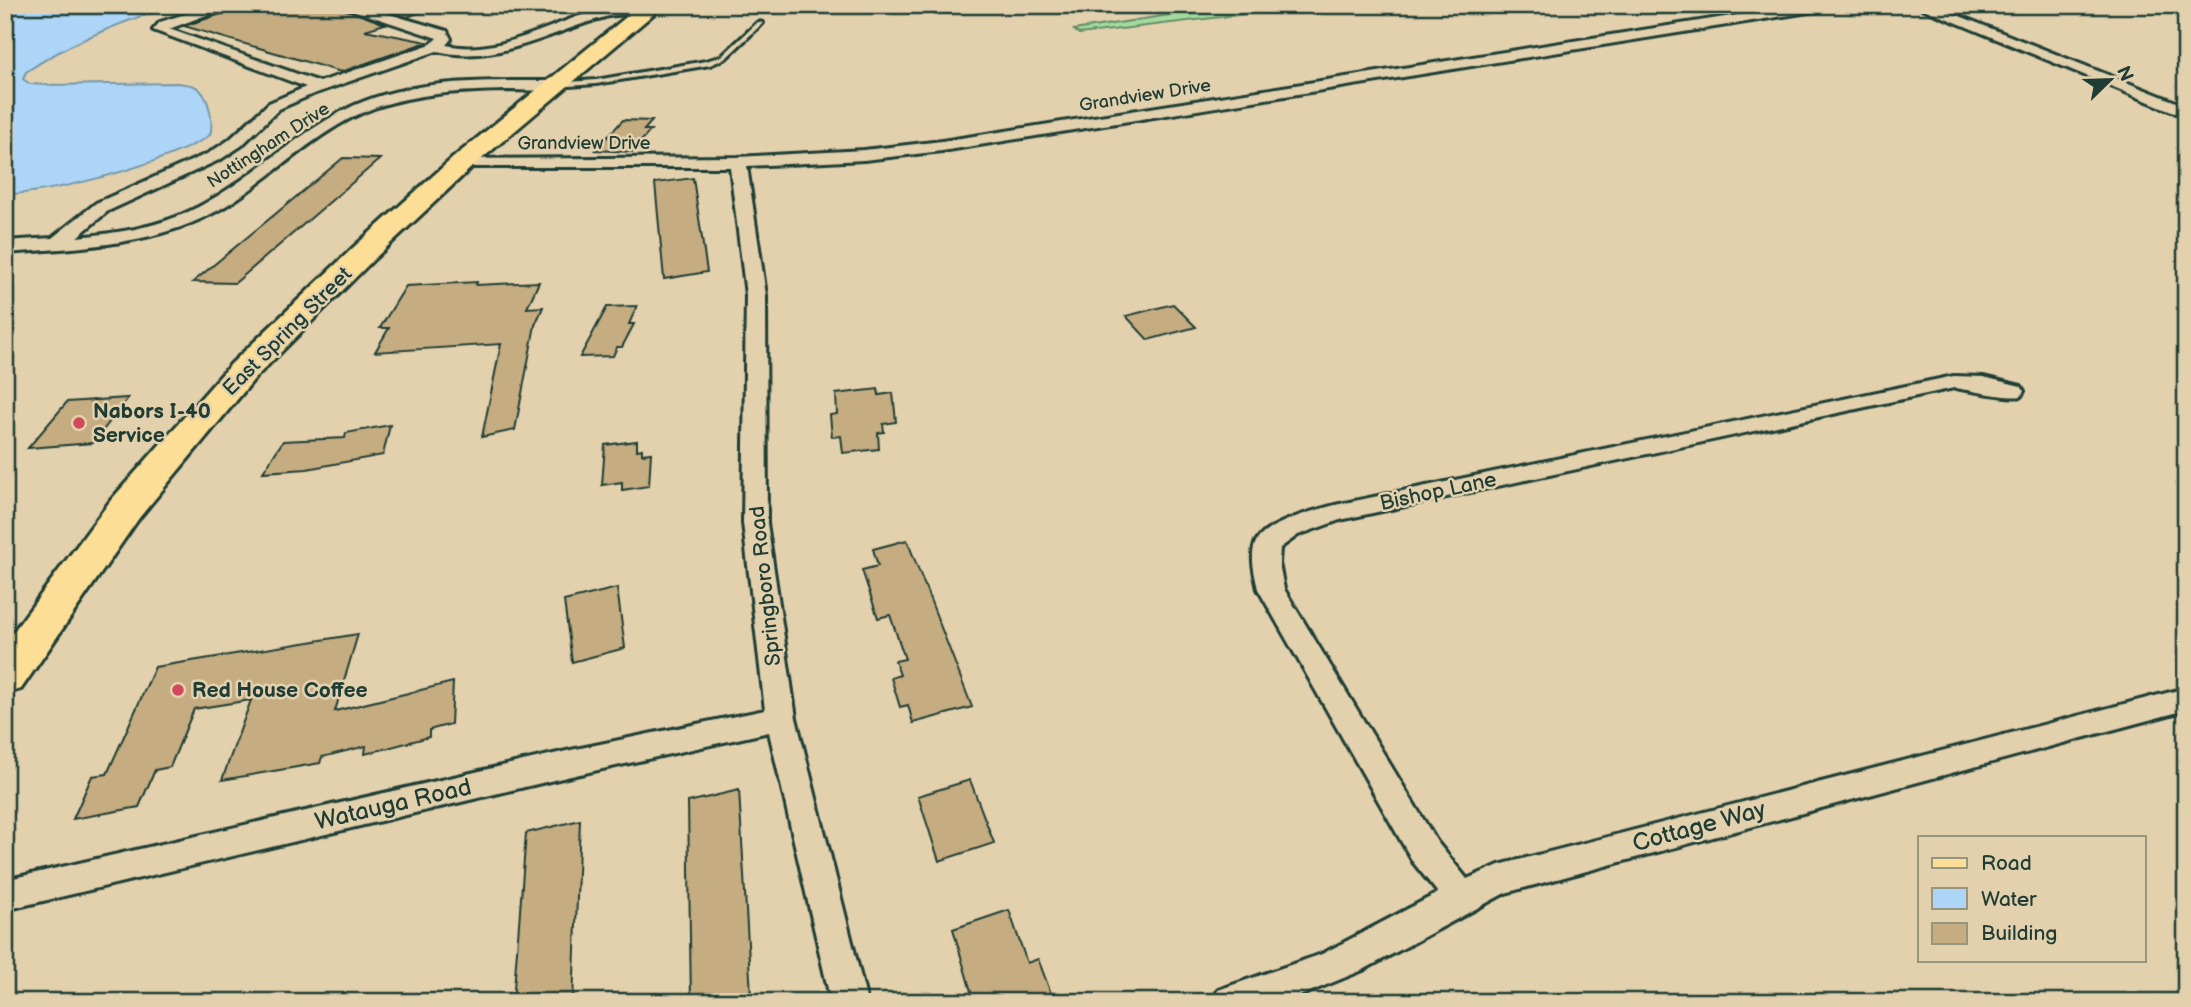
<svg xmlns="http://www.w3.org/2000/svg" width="2191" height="1007" font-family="'Balsamiq Sans',sans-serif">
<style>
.green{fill:#a4da9d;stroke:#628c68;stroke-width:2}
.water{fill:#add5f7;stroke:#7498a9;stroke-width:2}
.building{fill:#c6ac81;stroke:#1f3d34;stroke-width:2}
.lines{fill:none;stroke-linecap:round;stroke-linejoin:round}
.lane-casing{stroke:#1f3d34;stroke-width:6}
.street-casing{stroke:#1f3d34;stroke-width:6}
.primary-casing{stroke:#1f3d34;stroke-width:6}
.lane{fill:#e3d1ae;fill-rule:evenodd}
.street{fill:#e3d1ae;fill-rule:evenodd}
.primary{fill:#fdde96;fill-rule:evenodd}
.poi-dot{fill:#d1495b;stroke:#e3d1ae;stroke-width:2.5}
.labels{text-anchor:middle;stroke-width:5;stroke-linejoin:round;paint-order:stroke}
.far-street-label{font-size:18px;fill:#1f3d34;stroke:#e3d1ae}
.street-label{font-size:21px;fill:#1f3d34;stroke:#e3d1ae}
.poi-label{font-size:21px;font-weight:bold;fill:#1f3d34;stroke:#e3d1ae;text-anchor:start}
.near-street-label{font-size:24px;fill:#1f3d34;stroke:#e3d1ae}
</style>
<rect width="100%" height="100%" fill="#e3d1ae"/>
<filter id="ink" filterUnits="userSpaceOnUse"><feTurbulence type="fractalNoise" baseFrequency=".0143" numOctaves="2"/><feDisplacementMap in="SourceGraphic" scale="14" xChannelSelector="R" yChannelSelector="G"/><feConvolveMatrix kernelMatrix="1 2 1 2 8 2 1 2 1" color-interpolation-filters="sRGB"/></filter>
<g filter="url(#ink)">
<path class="green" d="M1232,5H1322L1079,34L1074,30Z"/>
<path class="water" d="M5,5H175C123,21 71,41 26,72L23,79L30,84L46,85L178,83C183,84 191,84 196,87C209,94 214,122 210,135C174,161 50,195 5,194Z"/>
<path class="building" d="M249,5H335L385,24L365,30L427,42L341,72L184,26Z
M368,5H427V10L407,17Z
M623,120L652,121L644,130H651L632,152L595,150Z
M343,158L380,159L235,283L193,282Z
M693,178L707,272L664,279L655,183Z
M477,282L476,285L539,282L527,308L543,307L535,325L515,430L482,437L501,344L375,352L389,328H380L406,286Z
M1173,304L1196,327L1148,340L1126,316Z
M637,306L629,324H634L622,347H617L613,356L580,357L607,307Z
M878,389L879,395L893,393L896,422L883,424L884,432L878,433L879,449L843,453L841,436L832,437L830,415L837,414L836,394Z
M128,398L93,443L28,448L67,402Z
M390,425L383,455L307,469L263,472L283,441L345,438L346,433Z
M637,441V450L642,449V454L651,453L649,486L622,490V482L602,485L605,445Z
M907,540L972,707L913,723L908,705L900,707L891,678L900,675L895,661L905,659L890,615L878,618L862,570L878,566L873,549Z
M617,588L625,648L572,662L564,601Z
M358,634L335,711L453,682L451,724L429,730V737L365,754L366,746L322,757L320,763L222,780L251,700L194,709L170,767L155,770L139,807L73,819L92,776L107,774L155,667Z
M970,780L994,843L939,861L918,796Z
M739,790L751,995L726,1002H691L688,802Z
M580,820L573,1002H513L526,833Z
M1009,910L1027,963L1038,959L1052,996L1035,1002H974L953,929Z"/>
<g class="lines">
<g class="lane-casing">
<path id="lane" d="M758,22L763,23L726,58L710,65L596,84L556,87L552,85L556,83L596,80L706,61L722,56Z"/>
</g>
<g class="street-casing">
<path id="street" d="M213,5H233L169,29L320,82L431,44L437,38L337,5H358L447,31L451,39L446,45C501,57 550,22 602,9C620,5 637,5 655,5L657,8C646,17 620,12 605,17C547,33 498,65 437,51L313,94L279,109L241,146L221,159L108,211L77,237C116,233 155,228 190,211C249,183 295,132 355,105C416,78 489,81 554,81L559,82L561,85L559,88C543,92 523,90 506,90C462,91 416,93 374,108C321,127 278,172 232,202C164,246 83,247 5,253V241L52,238L96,203L209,153L229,140L269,103L306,87L153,30L160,22Z
M1801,5H1833L1827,9L942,151L864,160L747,166L766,295L767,523L796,718L867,1002H831L769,732L571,776L5,910V880L571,750L765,710L743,523L746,295L730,167H463L457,165L455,162L457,159L738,157L864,150L942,141Z
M1914,5H1932L2186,106V117Z
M1954,376L1983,377L2021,386L2024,391L2021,396C2009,399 1970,390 1954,388L1340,520L1298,535L1280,548L1279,563L1284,589L1437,842L1467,879L1499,865L2186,688V710L1505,893L1363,970L1285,1002H1213L1218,990L1322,954L1438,893L1413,862L1258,589C1255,575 1250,558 1255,544C1262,524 1316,510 1335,505Z"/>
</g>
<g class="primary-casing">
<path id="primary" d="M641,5H664L472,167L375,258L255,378L139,518L21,689L5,694V643L111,500L231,364L355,246L454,157Z"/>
</g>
<use href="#lane" class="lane"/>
<use href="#street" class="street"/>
<use href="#primary" class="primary"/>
</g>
</g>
<g class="poi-dot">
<circle cx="79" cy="423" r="7"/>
<circle cx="178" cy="690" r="7"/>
</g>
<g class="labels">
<g class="far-street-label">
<text transform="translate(1145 95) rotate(-9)" y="6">Grandview Drive</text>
<text x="584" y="149">Grandview Drive</text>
<text transform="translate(268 145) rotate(-33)" y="6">Nottingham Drive</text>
</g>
<g class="street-label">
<text transform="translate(287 331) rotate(-45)" y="7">East Spring Street</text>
<text transform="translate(1438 491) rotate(-12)" y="7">Bishop Lane</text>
<text transform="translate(765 586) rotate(-96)" y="7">Springboro Road</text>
</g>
<g class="poi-label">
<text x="93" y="418">Nabors I-40<tspan x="93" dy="24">Service</tspan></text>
<text x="192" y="697">Red House Coffee</text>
</g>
<g class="near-street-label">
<text transform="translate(393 804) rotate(-13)" y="8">Watauga Road</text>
<text transform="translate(1699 826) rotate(-15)" y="8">Cottage Way</text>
</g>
</g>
<rect width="2191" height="1007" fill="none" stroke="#e3d1ae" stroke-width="28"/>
<rect x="14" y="14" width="2163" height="979" fill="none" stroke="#1f3d34" stroke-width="2.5" filter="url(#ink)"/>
<rect x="1918" y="836" width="228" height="126" fill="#e3d1ae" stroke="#95967d" stroke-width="2"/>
<rect x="1932" y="858" width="35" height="10" fill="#fdde96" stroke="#95967d" stroke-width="2"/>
<text x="1981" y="870" font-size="21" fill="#1f3d34">Road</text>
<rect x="1932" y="888" width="35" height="21" fill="#add5f7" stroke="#95967d" stroke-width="2"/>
<text x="1981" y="906" font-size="21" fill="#1f3d34">Water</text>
<rect x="1932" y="923" width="35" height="21" fill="#c6ac81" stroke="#95967d" stroke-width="2"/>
<text x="1981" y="940" font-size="21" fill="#1f3d34">Building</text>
<g transform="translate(2110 80) rotate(67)" stroke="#e3d1ae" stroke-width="5" paint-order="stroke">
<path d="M0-5L12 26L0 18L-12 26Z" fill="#1f3d34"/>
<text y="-10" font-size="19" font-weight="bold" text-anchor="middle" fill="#1f3d34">N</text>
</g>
</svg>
